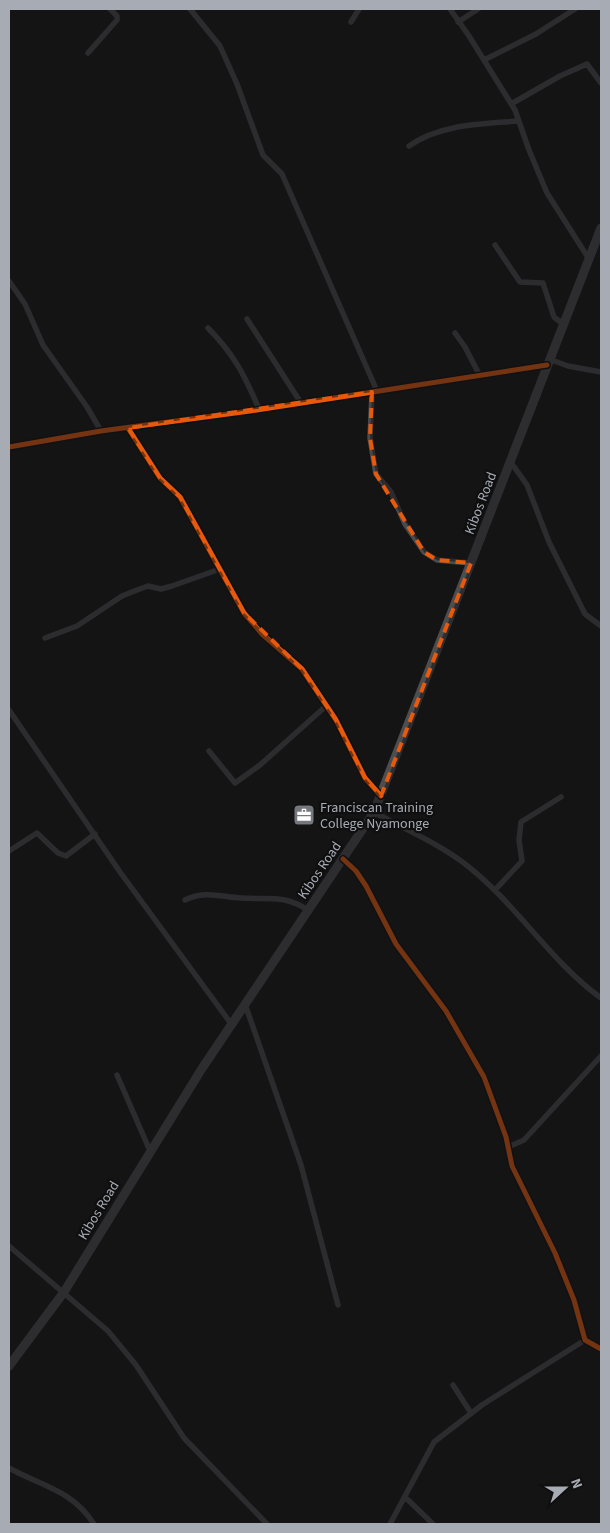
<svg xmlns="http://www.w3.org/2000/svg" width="610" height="1533" font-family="'Source Sans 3',sans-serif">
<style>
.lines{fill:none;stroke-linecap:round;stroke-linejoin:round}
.street{stroke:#494a4d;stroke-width:5.5}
.primary{stroke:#4c4d4f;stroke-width:9}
.cycleway-casing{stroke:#0f0f10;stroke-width:8}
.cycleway{stroke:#e8590c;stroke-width:5}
.marked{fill:none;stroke:#e8590c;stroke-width:4;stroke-dasharray:10 6;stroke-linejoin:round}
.labels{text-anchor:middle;stroke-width:4.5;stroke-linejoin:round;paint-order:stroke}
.street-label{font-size:14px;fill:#a7acb4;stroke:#0f0f10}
.poi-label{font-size:14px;fill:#a7acb4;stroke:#0f0f10;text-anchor:start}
</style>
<rect width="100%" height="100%" fill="#141415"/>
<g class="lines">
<path class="street" d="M190,9L220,46L237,84L263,155L282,174L377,391
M450,9L469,36L515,110L529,150L547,193L589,259
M351,22L359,9
M458,22L478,9
M88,53L117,20V16L110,9
M484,60L536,34L575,9
M511,104L560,76L587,64L601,83
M409,146C440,124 482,124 519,121
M495,245L520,282L543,283L554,317L563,324
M9,281L25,304L43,345L87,407L101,431
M247,319L301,403
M208,328C234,354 245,376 259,409
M455,333L465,347L479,374
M549,359L568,366L601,372
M372,392L370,438L376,474L391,492L405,524L424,552L437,560L471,563
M128,428L160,478L180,497L244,613L262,634L302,669L336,720L365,778L381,796
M9,447L101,431L250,411L547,365
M510,461L527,485L549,542L585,614L601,626
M45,638L77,626L122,596L137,590L148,586L161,589L172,586L220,569
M9,710L120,872L232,1025
M209,751L235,783L260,765L326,706
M374,812C405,830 441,844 469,867C518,906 551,962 601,998
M9,851L37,833L58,853L66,856L95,834
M343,859L356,871L366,886L396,944L446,1011L484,1077L506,1137L512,1166L555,1253L574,1300L585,1340L601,1349
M495,890L522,861L519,840L521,822L561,797
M185,900C205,890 221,897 241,898C268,900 283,894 308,910
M245,1004L301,1165L338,1305
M117,1075L150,1151
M508,1147L524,1140L601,1056
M9,1246L108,1331L136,1365L184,1438L267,1524
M453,1385L471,1413
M9,1468C41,1486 71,1489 94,1524
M405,1497L433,1524
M390,1524L434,1442L482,1405L585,1340"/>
<path class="primary" d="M9,1366L64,1292L201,1070L374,812L601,228"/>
<g class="cycleway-casing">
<path id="cycleway" d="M128,428L160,478L180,497L244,613L262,634L302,669L336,720L365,778L381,796
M9,447L101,431L250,411L547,365
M343,859L356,871L366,886L396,944L446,1011L484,1077L506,1137L512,1166L555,1253L574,1300L585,1340L601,1349"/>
</g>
<use href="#cycleway" class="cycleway"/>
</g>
<path d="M0 0H610V1533H0ZM372,392L370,438L376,474L424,552L437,560L471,563L381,796L365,778L336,720L302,669L244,613L180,497L160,478L128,428Z" fill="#141415" fill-opacity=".55" fill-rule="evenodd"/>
<path class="marked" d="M372,392L370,438L376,474L424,552L437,560L471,563L381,796L365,778L336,720L302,669L244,613L180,497L160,478L128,428Z"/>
<defs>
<g id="office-square" transform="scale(1.125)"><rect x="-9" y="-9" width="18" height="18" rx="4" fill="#74777c" stroke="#0f0f10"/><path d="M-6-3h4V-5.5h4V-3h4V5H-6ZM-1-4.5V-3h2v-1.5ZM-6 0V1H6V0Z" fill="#fff"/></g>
</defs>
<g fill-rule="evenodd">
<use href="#office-square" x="304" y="815"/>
</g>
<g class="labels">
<g class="street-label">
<text transform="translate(480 503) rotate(-69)" y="5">Kibos Road</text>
<text transform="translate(319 870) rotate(-56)" y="5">Kibos Road</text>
<text transform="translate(98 1210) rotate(-59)" y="5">Kibos Road</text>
</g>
<g class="poi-label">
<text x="320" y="812">Franciscan Training<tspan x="320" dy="16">College Nyamonge</tspan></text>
</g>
</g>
<rect width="610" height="1533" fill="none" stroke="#a7acb4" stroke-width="20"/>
<g transform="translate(565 1488) rotate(69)" stroke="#0f0f10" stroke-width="4" paint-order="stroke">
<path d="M0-4L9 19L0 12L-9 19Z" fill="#a7acb4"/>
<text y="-8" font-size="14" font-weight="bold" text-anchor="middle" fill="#a7acb4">N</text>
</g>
</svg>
